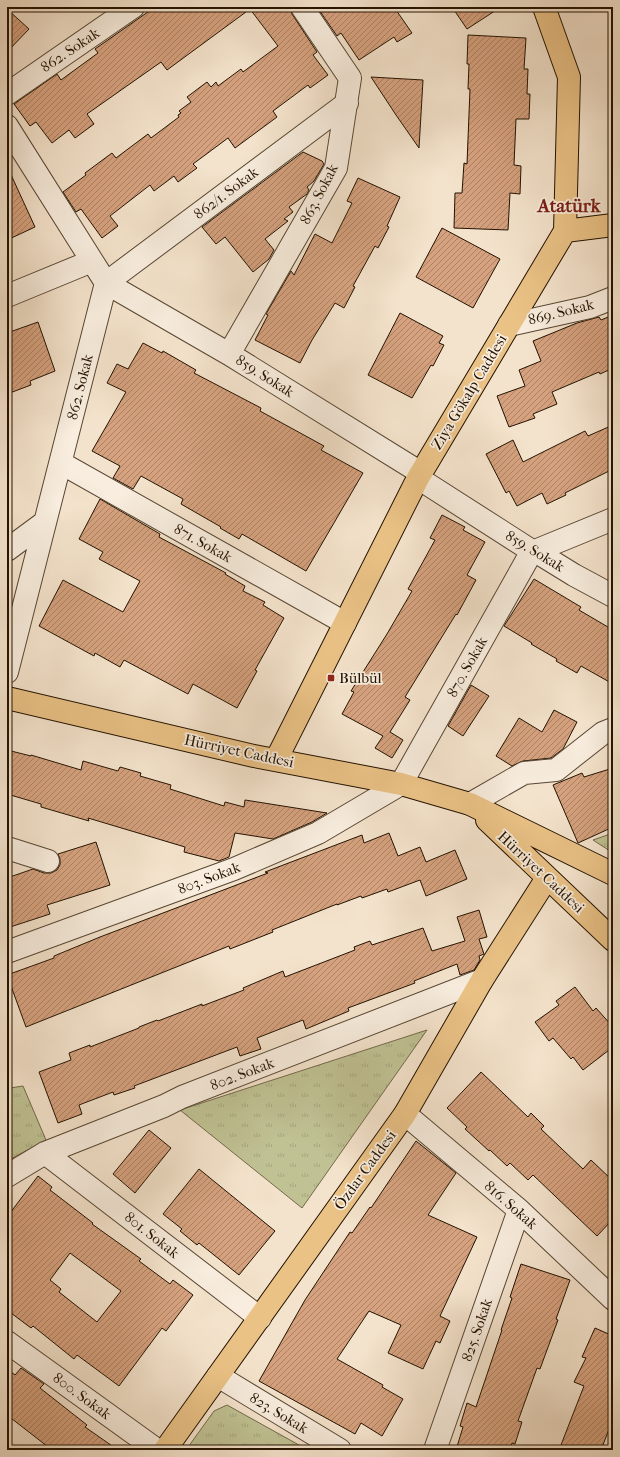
<svg xmlns="http://www.w3.org/2000/svg" width="620" height="1457" font-family="'IM FELL French Canon',serif">
<style>
.park{fill:url(#park-tufts);stroke:#726a4a}
.building{fill:url(#building-hatch);stroke:#231200;fill-rule:evenodd}
.lines{fill:none;stroke-linecap:round;stroke-linejoin:round}
.minor-casing{stroke:#574633;stroke-width:24}
.major-casing{stroke:#231200;stroke-width:24}
.minor{stroke:#f8edde;stroke-width:22}
.major{stroke:#eac286;stroke-width:22}
.poi-dot{fill:#8f2418;stroke:#f8edde;stroke-width:1.5}
.labels{text-anchor:middle;stroke-width:3.5;stroke-linejoin:round;paint-order:stroke}
.street-label{font-size:15px;fill:#231200;stroke:#f8edde}
.poi-label{font-size:15px;fill:#231200;stroke:#f8edde;text-anchor:start}
.district-label{font-size:19px;font-weight:bold;fill:#7a1f14;stroke:#f8edde}
</style>
<defs>
<pattern id="park-tufts" width="24" height="20" patternUnits="userSpaceOnUse"><rect width="24" height="20" fill="#c0c294"/><path d="M3 7l-1-3M5 7V3M7 7l1-3M15 17l-1-3M17 17v-4M19 17l1-3" fill="none" stroke="#a5a67e"/></pattern>
<pattern id="building-hatch" width="6" height="6" patternUnits="userSpaceOnUse"><rect width="6" height="6" fill="#d5a17e"/><path d="M-1 1l2-2M0 6l6-6M5 7l2-2" fill="none" stroke="#ac8265"/></pattern>
</defs>
<rect width="100%" height="100%" fill="#f4e3cc"/>
<filter id="stains"><feTurbulence type="fractalNoise" baseFrequency=".005" numOctaves="4"/><feColorMatrix values="0 0 0 0 .2 0 0 0 0 .09 0 0 0 0 .02 0 0 0 .5 -.17"/></filter>
<radialGradient id="worn" r=".72"><stop offset=".6" stop-color="#630" stop-opacity="0"/><stop offset="1" stop-color="#630" stop-opacity=".3"/></radialGradient>
<path class="park" d="M613,833V853L593,840Z
M427,1030L302,1208L180,1110Z
M23,1086L46,1140L7,1161V1087L10,1088Z
M227,1405L308,1450H186L214,1411Z"/>
<path class="building" d="M155,7H290L292,14L317,52L313,55L328,75L310,88L308,85L273,111L277,117L235,148L228,138L193,164L197,168L178,182L174,176L154,191L150,185L110,216L118,226L102,238L81,209L76,212L63,192L86,175L85,173L112,153L116,158L148,134L151,138L179,117L178,115L181,113L179,111L191,102L187,97L207,82L211,87L216,82L218,86L241,69L243,72L278,46L250,9L167,70L161,62L87,114L94,124L75,138L69,130L52,143L36,122L30,126L14,104L57,74L61,80L98,53L95,49Z
M317,7H394L412,33L397,42L394,37L359,60L341,33L337,36Z
M452,7H501L467,29Z
M7,9L29,29L7,52Z
M468,35L526,38L524,69H528L527,94H530L529,119H516L514,165L521,166L520,194L510,193L508,230L454,228L455,193H462L464,163L467,164L470,89H468L469,64H467Z
M371,77L423,80L419,148L396,115Z
M303,152L322,161L324,164L314,181L307,187L309,190L307,194L289,207L293,212L284,219L288,221L265,239L274,250L269,259L253,272L225,237L216,244L202,227Z
M7,166L35,227L7,240Z
M358,178L400,197L387,226L389,227L378,248L375,246L353,286L355,287L344,308L335,303L312,340L300,363L255,340L268,315L266,314L291,271L294,275L315,234L332,243L352,203L347,201Z
M442,228L500,259L473,308L416,277Z
M400,313L443,336L439,343L444,345L433,366L431,365L412,398L368,375Z
M613,315V368L600,374L599,372L552,392L557,404L533,414L535,418L509,427L497,396L525,386L519,370L541,361L533,341L577,323L599,317L601,320Z
M38,322L55,371L30,381L31,385L7,394V333Z
M143,343L162,353L163,351L196,370L194,373L261,408L260,411L324,446L321,450L363,473L306,571L242,534L239,539L220,528L221,527L181,504L183,499L141,476L133,489L113,478L120,466L92,451L126,392L107,383L117,364L128,369Z
M613,425V469L565,493L566,495L547,504L542,493L517,506L509,491L506,493L486,454L513,440L523,462L585,431L588,436Z
M100,499L160,534L159,537L226,573L225,574L245,586L243,591L265,602L263,605L284,618L255,670L257,671L237,708L193,684L188,694L124,660L120,667L95,653L94,656L39,626L63,580L123,612L140,581L99,559L103,552L79,539Z
M442,515L465,527L463,530L485,542L467,575L476,580L457,615L456,614L405,697L410,700L390,732L403,740L392,758L375,748L383,736L342,714L354,692L351,691L387,634L412,591L408,589L435,540L430,538Z
M534,579L581,607L579,610L613,630V684L581,666L577,673L556,661L557,659L531,644L532,643L504,626Z
M471,685L489,696L463,736L448,726Z
M554,710L577,722L563,749L551,758L523,761L512,766L496,756L519,718L542,732Z
M7,750L31,756V755L81,770L83,761L118,771L120,767L141,773L140,776L171,785L170,789L224,806L225,802L244,807L245,800L327,813L312,822L273,839L235,833L229,857L219,861L184,852L185,847L88,818L89,821L41,807V804L7,794Z
M613,768V827L578,843L553,785L582,773L584,777Z
M389,833L398,856L420,847L426,862L455,850L467,879L426,896L420,880L388,892L387,889L362,898L361,896L337,905V904L272,930L273,932L230,949L229,946L26,1027L7,975L54,958V956L100,937L268,873L265,872L362,835L364,843Z
M96,842L110,885L47,905L50,914L7,928V878L33,869L44,873H51L57,870L60,865V859L58,854Z
M479,910L487,937L479,939L484,954L479,956L480,960L474,970L460,975L457,964L414,981L415,983L348,1008L349,1011L306,1029L303,1020L257,1038L261,1049L240,1056L237,1047L134,1086L135,1088L114,1095L113,1092L79,1105L82,1114L58,1123L39,1072L71,1060L69,1053L90,1045V1047L139,1028V1027L157,1020L158,1021L202,1004V1006L244,990L243,988L283,971L285,977L355,950L354,947L370,941L372,945L423,928L432,951L465,941L457,917Z
M575,987L593,1011L596,1008L613,1027V1047L583,1070L573,1057L571,1059L553,1038L549,1041L535,1022L559,1005L556,1001Z
M481,1072L528,1117L531,1113L544,1126L541,1129L583,1169L591,1160L613,1181V1219L597,1236L533,1175L528,1180L510,1163L507,1166L490,1150L489,1151L465,1129L467,1127L447,1108Z
M149,1130L171,1148L135,1193L113,1174Z
M416,1141L456,1173L428,1215L477,1237L440,1316L450,1321L440,1343L436,1341L423,1369L388,1353L401,1325L369,1311L337,1359L383,1385L382,1387L403,1399L382,1436L361,1423L355,1434L259,1381L305,1300L350,1232L352,1233L370,1207L371,1208Z
M199,1169L275,1231L239,1275L199,1243L197,1245L180,1231L182,1229L163,1214Z
M38,1176L52,1187L50,1190L93,1223L92,1224L141,1259L139,1261L170,1284L173,1280L193,1295L166,1331L162,1328L119,1386L77,1355L74,1359L33,1326L31,1328L7,1310V1217ZM70,1253L121,1291L97,1322L59,1292L61,1289L50,1280Z
M521,1264L570,1280L556,1319L558,1320L540,1369L537,1368L518,1421L522,1422L515,1444L512,1443L509,1450H456L463,1427L460,1426L467,1403L476,1407L502,1330H501L512,1298L510,1297Z
M595,1328L613,1336V1419L601,1450H559L584,1386L574,1382L586,1358L582,1357Z
M21,1368L44,1384L40,1388L87,1425L85,1427L118,1450H52L7,1415V1369L15,1375Z"/>
<g class="lines">
<g class="minor-casing">
<path id="minor" d="M7,94L133,7
M7,126L106,283L7,672
M106,283L229,354L421,473
M106,283L347,103
M7,296L92,261
M509,325L590,307L613,298
M229,354L336,168L350,78L302,7
M61,463L345,623
M418,478L532,551H535L574,575L613,596
M7,550L45,522
M535,551L613,519
M470,804L524,773L556,770L603,733L613,729
M7,848L48,861
M7,952L234,869L318,833L401,784L532,551
M405,1114L519,1210L613,1299
M45,1153L260,1318
M7,1176L45,1153L164,1106L182,1097L482,980
M7,1342L157,1450
M218,1376L340,1450
M435,1450L519,1210"/>
</g>
<g class="major-casing">
<path id="major" d="M565,231L613,225
M7,698L254,756L401,784L470,804L613,874
M276,760L418,478L565,231L569,77L544,7
M487,820L613,940
M165,1450L405,1114L482,980L547,878"/>
</g>
<use href="#minor" class="minor"/>
<use href="#major" class="major"/>
</g>
<rect class="poi-dot" x="327" y="674" width="8" height="8" rx="2"/>
<g class="labels">
<g class="street-label">
<text transform="translate(70 50) rotate(-34)" y="5">862. Sokak</text>
<text transform="translate(226 193) rotate(-37)" y="5">862/1. Sokak</text>
<text transform="translate(319 194) rotate(-63)" y="5">863. Sokak</text>
<text transform="translate(561 312) rotate(-14)" y="5">869. Sokak</text>
<text transform="translate(265 376) rotate(32)" y="5">859. Sokak</text>
<text transform="translate(80 387) rotate(-76)" y="5">862. Sokak</text>
<text transform="translate(469 392) rotate(-59)" y="5">Ziya Gökalp Caddesi</text>
<text transform="translate(203 543) rotate(29)" y="5">871. Sokak</text>
<text transform="translate(535 551) rotate(31)" y="5">859. Sokak</text>
<text transform="translate(467 667) rotate(-61)" y="5">870. Sokak</text>
<text transform="translate(239 751) rotate(12)" y="5">Hürriyet Caddesi</text>
<text transform="translate(541 872) rotate(43)" y="5">Hürriyet Caddesi</text>
<text transform="translate(209 878) rotate(-21)" y="5">803. Sokak</text>
<text transform="translate(242 1074) rotate(-21)" y="5">802. Sokak</text>
<text transform="translate(365 1170) rotate(-54)" y="5">Özdar Caddesi</text>
<text transform="translate(511 1205) rotate(41)" y="5">816. Sokak</text>
<text transform="translate(152 1235) rotate(38)" y="5">801. Sokak</text>
<text transform="translate(477 1330) rotate(-71)" y="5">825. Sokak</text>
<text transform="translate(82 1396) rotate(36)" y="5">800. Sokak</text>
<text transform="translate(279 1413) rotate(31)" y="5">823. Sokak</text>
</g>
<g class="poi-label">
<text x="339" y="683">Bülbül</text>
</g>
<g class="district-label">
<text x="569" y="212">Atatürk</text>
</g>
</g>
<rect width="620" height="1457" fill="none" stroke="#f4e3cc" stroke-width="24"/>
<rect x="8" y="8" width="604" height="1441" fill="none" stroke="#231200" stroke-width="2"/>
<rect x="12" y="12" width="596" height="1433" fill="none" stroke="#231200"/>
<rect width="100%" height="100%" filter="url(#stains)"/>
<rect width="100%" height="100%" fill="url(#worn)"/>
</svg>
